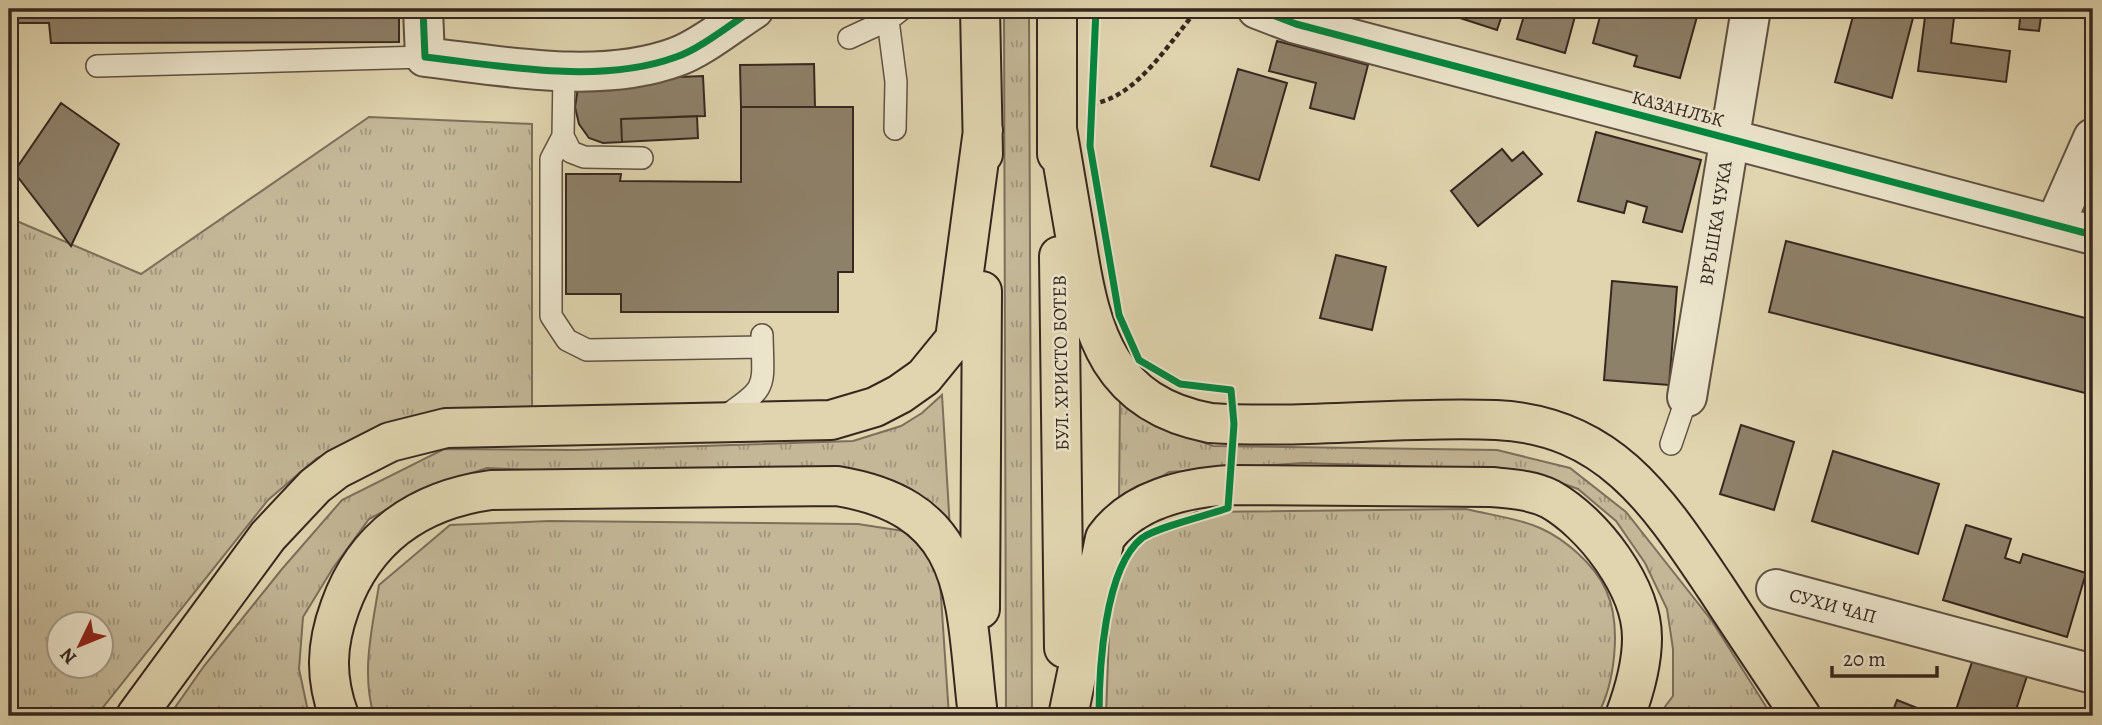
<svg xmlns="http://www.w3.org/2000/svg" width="2102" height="725" font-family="Alegreya,serif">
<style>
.grass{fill:url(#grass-tufts);stroke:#7c6f5b;stroke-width:2;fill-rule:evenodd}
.building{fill:#8e816a;stroke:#36271f;stroke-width:2}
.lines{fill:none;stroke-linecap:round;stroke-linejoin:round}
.service-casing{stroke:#605243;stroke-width:24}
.minor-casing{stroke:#605243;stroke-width:42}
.trunk-casing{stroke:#36271f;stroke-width:42}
.path{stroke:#36271f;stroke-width:4.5;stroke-dasharray:5 3.5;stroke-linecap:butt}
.service{stroke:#ebe4cb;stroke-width:21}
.minor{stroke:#ebe4cb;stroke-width:38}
.trunk{stroke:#e0d5af;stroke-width:38}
.cycleway-casing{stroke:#ebe4cb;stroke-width:11}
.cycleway{stroke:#00873e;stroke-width:7}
.labels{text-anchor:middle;stroke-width:5;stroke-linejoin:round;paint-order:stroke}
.street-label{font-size:19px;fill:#36271f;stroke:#ebe4cb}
</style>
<defs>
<pattern id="grass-tufts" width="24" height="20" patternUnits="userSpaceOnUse" patternTransform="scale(1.75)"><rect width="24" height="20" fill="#c3b797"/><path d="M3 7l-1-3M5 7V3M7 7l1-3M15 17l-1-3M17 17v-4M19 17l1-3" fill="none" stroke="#9f957b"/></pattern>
</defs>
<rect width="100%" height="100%" fill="#e0d5af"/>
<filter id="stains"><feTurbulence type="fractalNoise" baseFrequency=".00286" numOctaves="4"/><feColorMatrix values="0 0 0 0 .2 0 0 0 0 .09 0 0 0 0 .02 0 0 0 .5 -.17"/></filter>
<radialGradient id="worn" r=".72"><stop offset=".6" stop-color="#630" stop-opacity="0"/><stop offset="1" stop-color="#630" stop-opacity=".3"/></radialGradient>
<path class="grass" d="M1004,9H1029L1032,716H1006Z
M369,117L532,124V409L369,434L317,458L268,500L96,716H9V222L12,219L141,274ZM60,624H102V666H60Z
M942,395L950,529L937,512L641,475L487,468L427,488L369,519L333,568L303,617L299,669L309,716H169L204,666L282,569L342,500L444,449L576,450L853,441L901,426L922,413Z
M1120,397L1151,423L1213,446L1497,450L1570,468L1626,512L1712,621L1772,716H1658L1673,696V649L1667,609L1645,563L1616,521L1578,489L1545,477L1505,469L1302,463L1169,472L1119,504Z
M1466,509C1490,515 1518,518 1540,528C1565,539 1595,565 1606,590C1622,625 1615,684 1597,716H1106L1111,578L1118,556L1147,533L1197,512Z
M549,521L858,524L903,531L925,548L940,582L949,716H374C361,673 372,629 379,585L450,525Z"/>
<path class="building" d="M15,9H399V42L51,43L49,23H15Z
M1456,9H1504L1497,30L1454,16Z
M1526,9H1577L1565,53L1517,39Z
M1602,9H1683L1698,13L1680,78L1634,66L1637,56L1593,43Z
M1855,9H1878L1913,18L1892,98L1835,82Z
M1926,9H1955L1951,43L2010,51L2006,82L1918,71Z
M2021,9H2042L2039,31L2019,29Z
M1277,41L1368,65L1354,119L1310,108L1316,83L1269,71Z
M814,64L815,107H741L740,65Z
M1238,69L1287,83L1259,180L1211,166Z
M703,76L705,116L621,119L622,142L603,143L589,138L579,124L575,107L579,81Z
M61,103L119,144L71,246L14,172Z
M741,107H853V272H838V312H621V294H566V174H621L620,181L741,182Z
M697,116L698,138L622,142L621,119Z
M1596,132L1701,160L1682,232L1643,222L1647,207L1627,201L1624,213L1578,201Z
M1502,149L1512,161L1523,152L1542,174L1478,226L1451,191Z
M1786,241L2093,320V395L1769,312Z
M1336,255L1386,267L1372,330L1320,318Z
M1612,281L1677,287L1669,385L1604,380Z
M1741,425L1794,442L1774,510L1720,494Z
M1833,451L1939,484L1918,554L1812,521Z
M1966,525L2011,539L2005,558L2020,563L2023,554L2086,573L2067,637L1943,600Z
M1973,659L2027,676L2014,716H1954Z
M1897,700L1937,716H1891Z"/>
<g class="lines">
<g class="service-casing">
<path id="service" d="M888,20L896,82L895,129
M849,38L888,20L902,9
M97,66L425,57
M564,74L563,136L571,152L584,157L642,158
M563,136L551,159V316L567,340L587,350L762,347
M723,418C769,385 763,390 762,335
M1671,444L1687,397"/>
</g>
<g class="minor-casing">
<path id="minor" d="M423,9L425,57C503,66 600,85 676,57C700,49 732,23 754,9
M1257,9L1296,24L2093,235
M2055,224L2093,138
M1687,397L1751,9
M1776,589L2093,674"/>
</g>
<g class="trunk-casing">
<path id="trunk" d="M980,9L983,154
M1057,9V154
M1057,129C1064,168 1070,207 1077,246C1091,335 1110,404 1210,423C1305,429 1401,416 1496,420C1610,425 1659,503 1716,588C1744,631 1773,674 1801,716
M1059,256L1064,648
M980,609L982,291
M136,716L268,536L315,486L337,469L390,442L446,428L831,420L875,407L900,394L924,377L955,339L983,130
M339,716C325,678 326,645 340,607C365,537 418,500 491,490L837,486C976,509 964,603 978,716
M1068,716L1105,538C1133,499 1184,488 1230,485L1492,487C1512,489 1532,490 1550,499C1593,523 1642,587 1642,638C1642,664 1634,692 1625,716"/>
</g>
<path class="path" d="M1092,104C1138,97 1169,42 1198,9"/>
<use href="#service" class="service"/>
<use href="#minor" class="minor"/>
<use href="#trunk" class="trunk"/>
<g class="cycleway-casing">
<path id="cycleway" d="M423,9L425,57C503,66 600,85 676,57C700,49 732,23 754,9
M1096,9L1090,146L1119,315L1139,360L1180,384L1231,390L1234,424L1228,508C1209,515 1157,527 1142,538C1104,568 1099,670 1099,716
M1257,9L1296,24L2093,235"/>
</g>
<use href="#cycleway" class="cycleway"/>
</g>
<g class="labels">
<g class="street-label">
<text transform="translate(1678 108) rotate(15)" y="7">КАЗАНЛЪК</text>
<text transform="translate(1715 223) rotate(-81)" y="7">ВРЪШКА ЧУКА</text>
<text transform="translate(1060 363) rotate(-91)" y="7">БУЛ. ХРИСТО БОТЕВ</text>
<text transform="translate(1833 605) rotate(15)" y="7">СУХИ ЧАП</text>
</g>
</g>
<rect width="2102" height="725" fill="none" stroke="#e0d5af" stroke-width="35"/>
<rect x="10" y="10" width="2081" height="704" fill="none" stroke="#36271f" stroke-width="3.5"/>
<rect x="18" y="18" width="2067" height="690" fill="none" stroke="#36271f" stroke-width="2"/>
<g transform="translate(80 645) rotate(227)"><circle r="33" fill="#ebe4cb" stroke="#a39886" stroke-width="2"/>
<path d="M0-5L12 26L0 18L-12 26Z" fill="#8f2418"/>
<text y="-10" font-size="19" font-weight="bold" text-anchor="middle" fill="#36271f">N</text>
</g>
<path d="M1832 666v10h105v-10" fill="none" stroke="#36271f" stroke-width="3.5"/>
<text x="1843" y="666" font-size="21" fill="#36271f" stroke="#ebe4cb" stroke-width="5" paint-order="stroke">20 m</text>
<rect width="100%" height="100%" filter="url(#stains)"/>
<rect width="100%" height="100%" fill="url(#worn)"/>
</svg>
